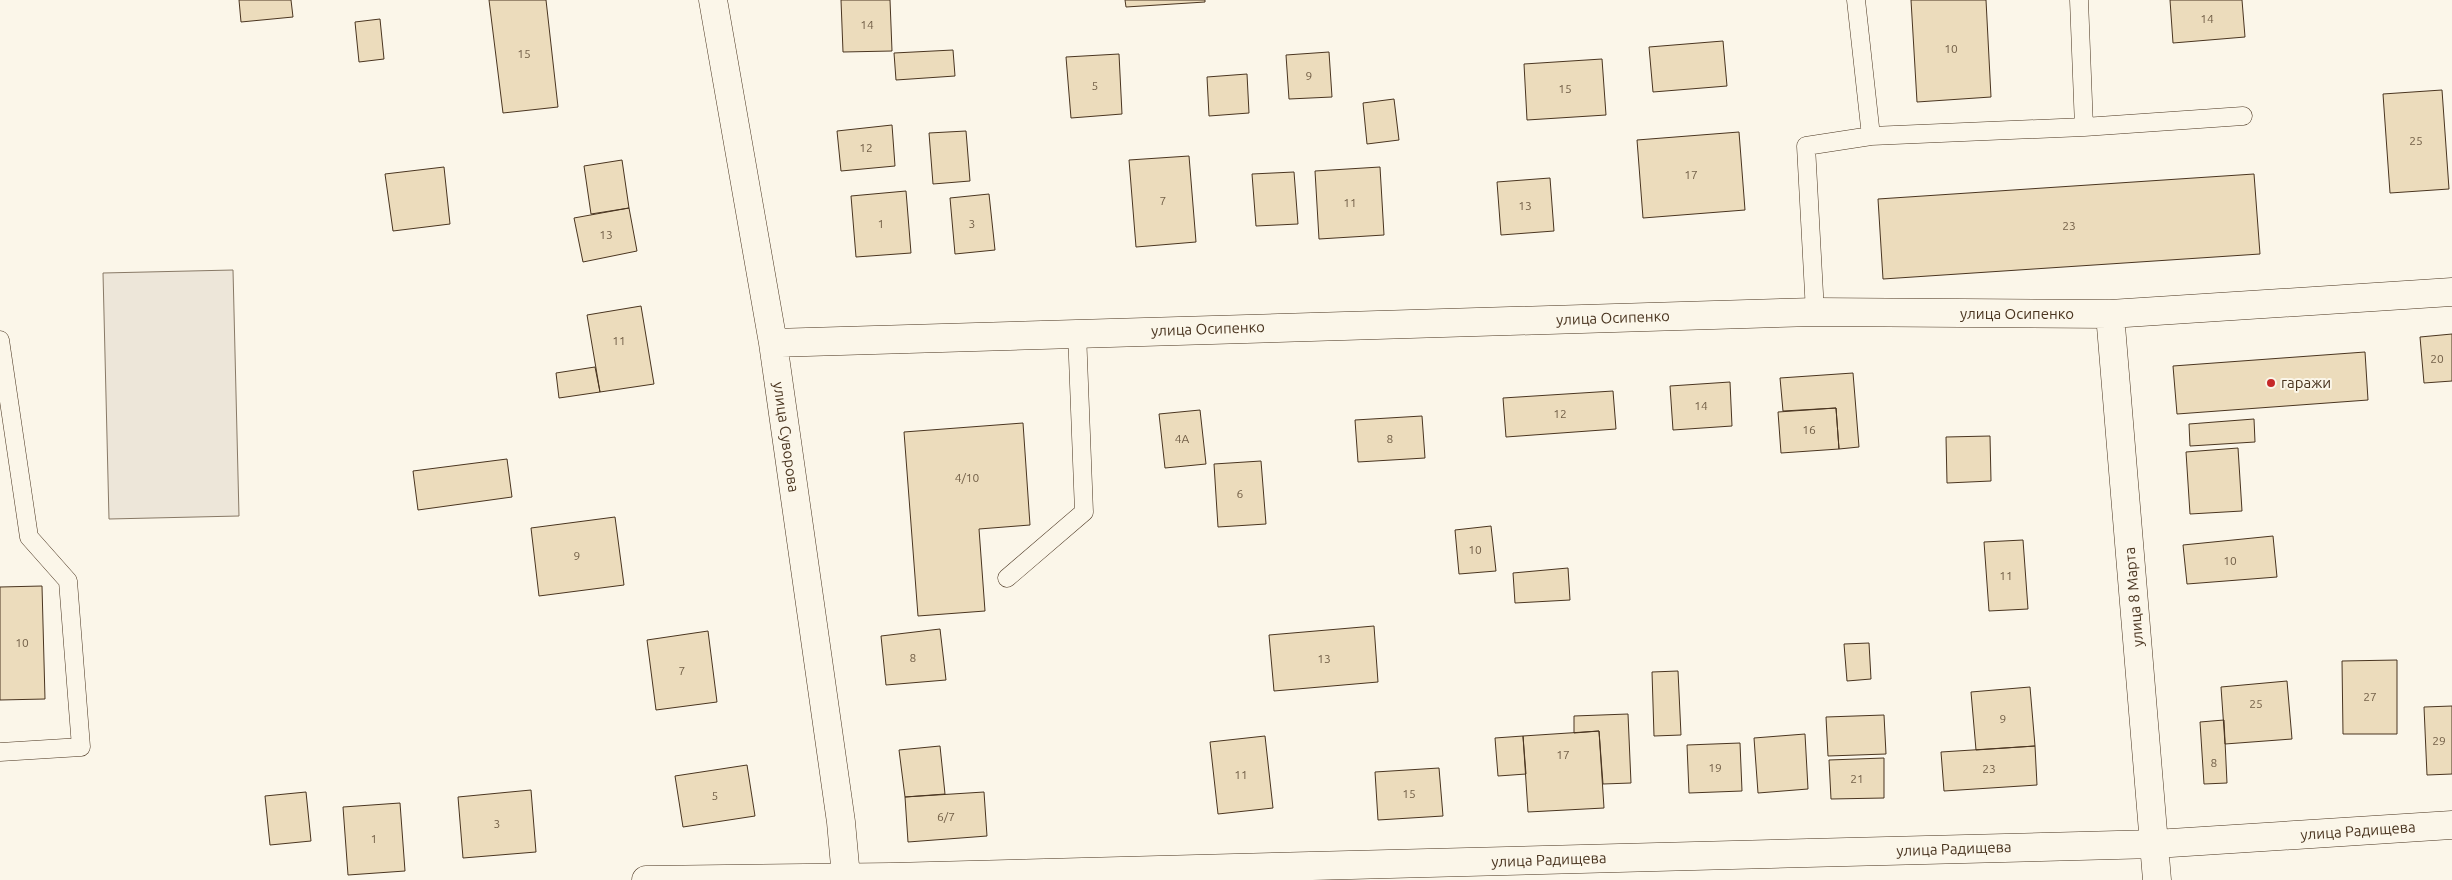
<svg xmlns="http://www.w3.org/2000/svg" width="2452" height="880" font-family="Ubuntu,sans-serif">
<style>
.grass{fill:#ede6d9;stroke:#887966}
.building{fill:#ecdcbc;stroke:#4a3520}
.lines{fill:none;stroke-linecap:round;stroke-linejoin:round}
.lane-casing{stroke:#4a3520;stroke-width:19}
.street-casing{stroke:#4a3520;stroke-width:29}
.lane{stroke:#fbf6e9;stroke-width:18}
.street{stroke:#fbf6e9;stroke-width:28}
.poi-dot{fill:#c62828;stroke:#fbf6e9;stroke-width:2}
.labels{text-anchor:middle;stroke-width:4;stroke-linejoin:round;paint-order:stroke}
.number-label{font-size:12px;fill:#725f47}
.street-label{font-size:15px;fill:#4a3520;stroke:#fbf6e9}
.poi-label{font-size:15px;fill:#4a3520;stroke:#fbf6e9;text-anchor:start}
</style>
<rect width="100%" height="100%" fill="#fbf6e9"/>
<path class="grass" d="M233,270L239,516L109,519L103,273Z"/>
<path class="building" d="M239,0H291L293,17L241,22Z
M489,0H546L558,107L503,113Z
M841,0H890L892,51L843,52Z
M1125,0H1205V2L1126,7Z
M1911,0H1986L1991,97L1917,102Z
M2170,0H2242L2245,37L2173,43Z
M380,19L384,59L359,62L355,22Z
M1723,41L1727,86L1653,92L1649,47Z
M953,50L955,76L896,80L894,53Z
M1329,52L1332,97L1289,99L1286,55Z
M1119,54L1122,114L1071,118L1066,57Z
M1602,59L1606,115L1527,120L1524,64Z
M1247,74L1249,113L1209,116L1207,77Z
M2442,90L2449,189L2390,193L2383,94Z
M1394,99L1399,140L1367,144L1363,103Z
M892,125L895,166L841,171L837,131Z
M966,131L970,181L933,184L929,133Z
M1739,132L1745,210L1643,218L1637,140Z
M1189,156L1196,242L1136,247L1129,160Z
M622,160L629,208L591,214L584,166Z
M444,167L450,224L393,231L385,174Z
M1380,167L1384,235L1319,239L1315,171Z
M1294,172L1298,224L1256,226L1252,174Z
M2254,174L2260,254L1883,279L1878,199Z
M1550,178L1554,231L1501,235L1497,182Z
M906,191L911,253L856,257L851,196Z
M989,194L995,250L955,254L950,198Z
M629,208L637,251L583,262L574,218Z
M641,306L654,384L600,392L587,315Z
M2452,334V381L2424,383L2420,337Z
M2365,352L2368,400L2177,414L2173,366Z
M595,367L600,392L559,398L556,373Z
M1853,373L1859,447L1839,449L1836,408L1783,411L1780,378Z
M1730,382L1732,426L1673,430L1670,386Z
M1613,391L1616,429L1506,437L1503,398Z
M1836,408L1839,449L1781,453L1778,412Z
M1200,410L1206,464L1165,468L1159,414Z
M1422,416L1425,458L1358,462L1355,420Z
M2254,419L2255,442L2190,446L2189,424Z
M1023,423L1030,525L979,529L985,611L918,616L904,432Z
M1990,436L1991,481L1947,483L1946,437Z
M2238,448L2242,511L2190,514L2186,452Z
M507,459L512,497L418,510L413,471Z
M1261,461L1266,524L1218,527L1214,464Z
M615,517L624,585L539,596L531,528Z
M1491,526L1496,571L1459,574L1455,530Z
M2273,536L2277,577L2187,584L2183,545Z
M2023,540L2028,609L1989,611L1984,542Z
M1568,568L1570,600L1515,603L1513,573Z
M42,586L45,699L0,700V587Z
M1374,626L1378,682L1274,691L1269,635Z
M940,629L946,680L886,685L881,636Z
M708,631L717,702L656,710L647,640Z
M1869,643L1871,679L1847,681L1844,644Z
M2397,660V734H2343L2342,661Z
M1678,671L1681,735L1654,736L1652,672Z
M2287,681L2292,739L2225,744L2221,687Z
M2030,687L2035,746L1976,750L1971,692Z
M2452,706V774L2427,775L2424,707Z
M1628,714L1631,783L1603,784L1599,731L1574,733V716Z
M1884,715L1886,754L1828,756L1826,717Z
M2224,720L2227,783L2204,784L2200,722Z
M1599,731L1604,808L1528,812L1523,736Z
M1805,734L1808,789L1758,793L1754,738Z
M1265,736L1273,808L1218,814L1210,742Z
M1523,736L1526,774L1498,776L1495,738Z
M1740,743L1742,791L1689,793L1687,745Z
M940,746L945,794L905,797L899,750Z
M2035,746L2037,785L1944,791L1941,752Z
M1884,758V798L1831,799L1829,760Z
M747,765L755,816L683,827L675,776Z
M1439,768L1443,816L1378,820L1375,772Z
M531,790L536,852L463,858L458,797Z
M306,792L311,841L270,845L265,796Z
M984,792L987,836L908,842L905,797Z
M400,803L405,871L348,875L343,807Z"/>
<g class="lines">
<g class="lane-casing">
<path id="lane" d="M1856,0L1871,136
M2084,127L2243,116
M1815,312L1806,146L1871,136L2084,127L2079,0
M0,340L29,537L68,581L81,747L0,752
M1007,578L1084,512L1077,332"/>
</g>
<g class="street-casing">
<path id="street" d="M713,0L773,343L841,822L846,877
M2110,314L2157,880
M773,343L1815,312L2110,314L2452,292
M646,880L891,877L2155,844L2452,825"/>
</g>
<use href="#lane" class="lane"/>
<use href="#street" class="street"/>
</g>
<circle class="poi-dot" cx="2271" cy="383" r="5"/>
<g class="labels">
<g class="number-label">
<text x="2207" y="23">14</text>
<text x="867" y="29">14</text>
<text x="1951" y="53">10</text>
<text x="524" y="58">15</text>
<text x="1309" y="80">9</text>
<text x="1095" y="90">5</text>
<text x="1565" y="93">15</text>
<text x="2416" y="145">25</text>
<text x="866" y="152">12</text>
<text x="1691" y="179">17</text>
<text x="1163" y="205">7</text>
<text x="1350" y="207">11</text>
<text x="1525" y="210">13</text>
<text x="881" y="228">1</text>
<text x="972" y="228">3</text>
<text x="2069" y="230">23</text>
<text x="606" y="239">13</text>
<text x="619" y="345">11</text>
<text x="2437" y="363">20</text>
<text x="1701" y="410">14</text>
<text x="1560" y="418">12</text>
<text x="1809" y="434">16</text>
<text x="1182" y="443">4А</text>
<text x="1390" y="443">8</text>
<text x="967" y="482">4/10</text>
<text x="1240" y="498">6</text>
<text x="1475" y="554">10</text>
<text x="577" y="560">9</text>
<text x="2230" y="565">10</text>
<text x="2006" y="580">11</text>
<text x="22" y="647">10</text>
<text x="913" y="662">8</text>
<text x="1324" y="663">13</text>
<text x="682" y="675">7</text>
<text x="2370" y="701">27</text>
<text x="2256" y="708">25</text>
<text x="2003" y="723">9</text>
<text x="2439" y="745">29</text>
<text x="1563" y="759">17</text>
<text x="2214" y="767">8</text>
<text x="1715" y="772">19</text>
<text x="1989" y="773">23</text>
<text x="1241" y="779">11</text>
<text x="1857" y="783">21</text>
<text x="1409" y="798">15</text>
<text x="715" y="800">5</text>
<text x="946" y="821">6/7</text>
<text x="497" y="828">3</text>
<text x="374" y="843">1</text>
</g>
<g class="street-label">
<text x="2017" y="319">улица Осипенко</text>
<text transform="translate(1613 318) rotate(-2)" y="5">улица Осипенко</text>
<text transform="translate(1208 329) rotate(-2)" y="5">улица Осипенко</text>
<text transform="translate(786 437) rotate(82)" y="5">улица Суворова</text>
<text transform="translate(2134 597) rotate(-95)" y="5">улица 8 Марта</text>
<text transform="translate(2358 831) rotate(-4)" y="5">улица Радищева</text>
<text transform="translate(1954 849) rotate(-2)" y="5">улица Радищева</text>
<text transform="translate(1549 860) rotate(-2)" y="5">улица Радищева</text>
</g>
<g class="poi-label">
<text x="2281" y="388">гаражи</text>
</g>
</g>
</svg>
